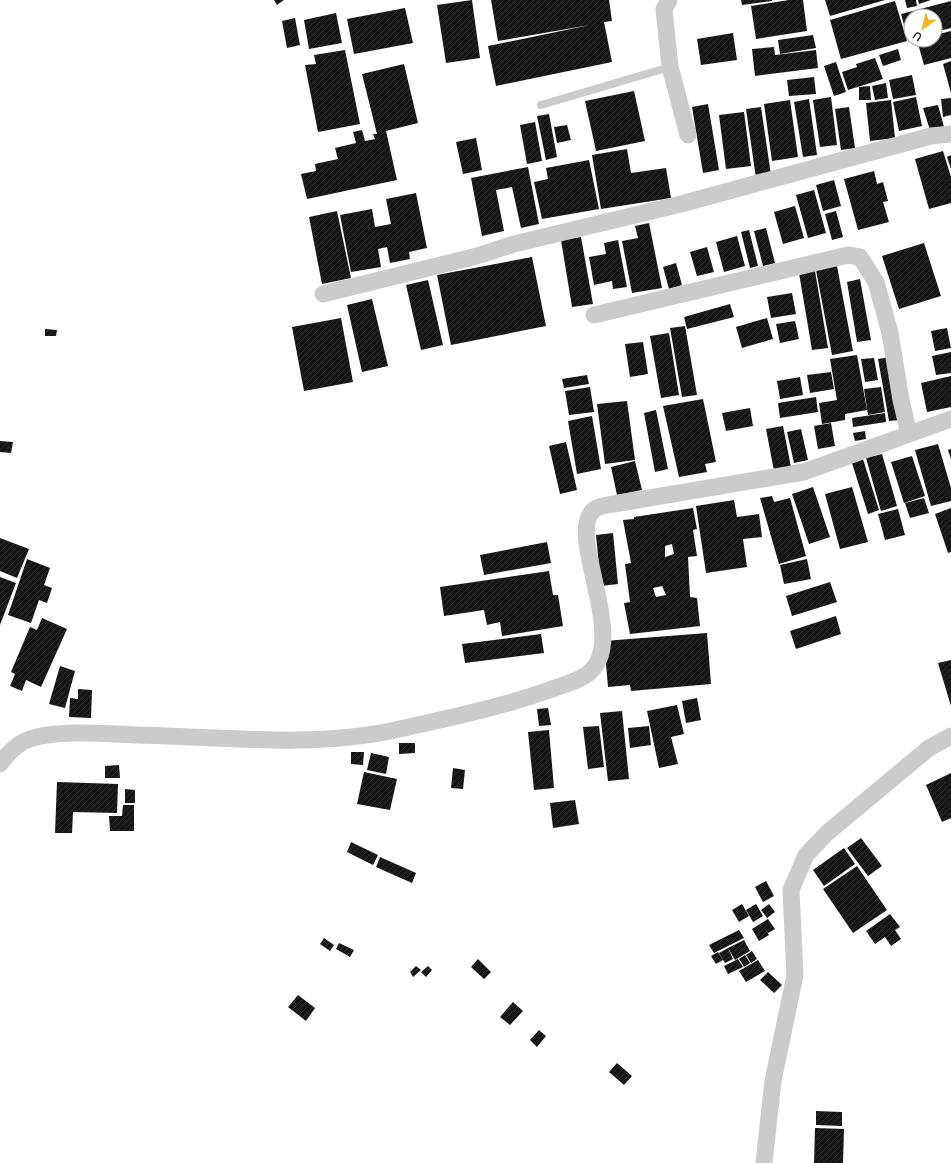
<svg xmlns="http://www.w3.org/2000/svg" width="951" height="1163" font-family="Lato,sans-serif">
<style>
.building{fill:url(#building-hatch);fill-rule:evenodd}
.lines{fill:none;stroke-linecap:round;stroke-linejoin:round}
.lane{stroke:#cbcbcb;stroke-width:8}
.street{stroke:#cbcbcb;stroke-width:17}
</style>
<defs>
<pattern id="building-hatch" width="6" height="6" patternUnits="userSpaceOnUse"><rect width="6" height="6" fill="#151515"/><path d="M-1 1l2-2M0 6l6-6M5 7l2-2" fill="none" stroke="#2f2f2f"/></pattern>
</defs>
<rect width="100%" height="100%" fill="#fff"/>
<path class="building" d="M274,0H284L277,5Z
M472,0L480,58L446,63L437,5Z
M491,0H609L612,21L604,22L612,62L496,86L488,46L590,25L498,41Z
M741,0H772V1L742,5Z
M789,0H803L807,31L756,39L751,6Z
M825,0H885L830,16Z
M905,0H916L917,6L907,8Z
M918,0H931L919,4Z
M895,1L907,41L841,59L830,20Z
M951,1V28L935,32V16H911V39H908L901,14Z
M405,8L413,43L354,54L347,19Z
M336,13L342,43L309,49L304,20Z
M295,18L300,45L287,48L282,21Z
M951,31V58L924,65L917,40H935V35Z
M733,33L737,60L701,65L697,39Z
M813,35L816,48L780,54L778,40Z
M774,47L775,55L816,50L818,68L755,76L752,49Z
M898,49L901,60L883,66L879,55Z
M345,50L360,124L318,132L305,65L316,64L314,55Z
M875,58L883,79L848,90L842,72L857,67L856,64Z
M951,61V93L943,64Z
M836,62L846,92L834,96L824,66Z
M404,64L418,123L386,131L397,180L307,199L301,174L316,171L315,164L338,159L335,148L356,143L353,132L362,130L365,141L375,139L373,134H377L362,74Z
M912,75L916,95L893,99L889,80Z
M814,77L816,94L789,96L787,80Z
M886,83L888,98L875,100L872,86Z
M870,86L871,100H859V87Z
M634,91L645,141L596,151L585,101Z
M831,97L837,145L820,147L813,100Z
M916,97L922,126L899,131L893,102Z
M951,98V115L943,117L941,99Z
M809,99L817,155L803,157L794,102Z
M790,100L798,157L772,161L764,104Z
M891,100L895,138L870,141L866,103Z
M708,104L719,170L703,173L692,107Z
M938,105L944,127L930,130L923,108Z
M761,107L771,175L756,178L746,109Z
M849,107L855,148L841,150L835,109Z
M744,112L751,166L726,169L719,115Z
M549,114L557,157L546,160L537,116Z
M535,122L542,161L527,164L520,125Z
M567,125L571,140L557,143L554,127Z
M476,138L482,170L463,174L456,142Z
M627,149L631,173L666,168L671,198L601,209L592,155Z
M943,151L951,177V203L929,209L915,159Z
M951,155V169L947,157Z
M589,160L599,209L542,219L534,182L548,179L546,168Z
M528,167L539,224L521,228L512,187L496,190L504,231L482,236L471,178Z
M874,171L877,184L883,182L888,201L883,202L889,222L858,230L844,179Z
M834,180L841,206L823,211L816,185Z
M814,190L826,233L808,238L796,195Z
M416,193L427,248L409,252L410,259L390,263L387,247L378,249L381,267L351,272L340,215L372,209L375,227L391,224L386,199Z
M795,206L804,238L783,244L774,212Z
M337,211L351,278L322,284L309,217Z
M836,211L843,237L832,240L825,214Z
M649,223L662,288L632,293L622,241L638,238L635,226Z
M766,228L775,263L763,266L754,231Z
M749,230L758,266L750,268L741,232Z
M737,236L745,266L724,272L716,242Z
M581,237L593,304L572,307L561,240Z
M618,240L627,287L613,289L612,281L594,285L589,257L606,254L604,243Z
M924,243L941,296L899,309L882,256Z
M707,247L714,272L697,276L690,252Z
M532,257L546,326L451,345L437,275Z
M676,263L682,285L669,289L663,267Z
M837,266L853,351L832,355L816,270Z
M815,271L828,348L812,350L799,273Z
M860,279L871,340L857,342L847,282Z
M428,280L443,345L421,350L406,285Z
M792,293L796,314L771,318L767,297Z
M372,299L388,366L362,372L347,305Z
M730,304L734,317L687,329L684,317Z
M341,318L353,382L304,391L292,327Z
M767,318L773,339L742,348L736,327Z
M795,321L799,339L780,343L776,324Z
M685,326L697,395L682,397L670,328Z
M947,328L951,348L935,351L931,331Z
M45,329L57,330L56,336H45Z
M669,333L679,395L661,398L650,336Z
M643,342L648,374L630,377L625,344Z
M951,352V373L936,375L932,356Z
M857,355L867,410L845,414V420L822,424L819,403L837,400L830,359Z
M890,357L900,420L889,421L878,359Z
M874,358L878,380L865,382L861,359Z
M831,372L834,389L810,393L807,375Z
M587,375L589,384L564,388L562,379Z
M951,376V407L927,412L921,383Z
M800,377L803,395L780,399L777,381Z
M590,387L594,412L569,415L565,391Z
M881,387L885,412L868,415L864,389Z
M816,397L818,412L780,418L778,403Z
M703,399L716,462L705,464L707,472L679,477L663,406Z
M627,401L635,460L605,464L597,404Z
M750,408L753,426L726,431L722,413Z
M656,410L668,469L655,472L644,413Z
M885,413L886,422L853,427L852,418Z
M592,416L601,469L577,474L568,421Z
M831,423L835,446L818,449L814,426Z
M783,426L791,467L774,471L766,429Z
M801,429L808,460L794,463L787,432Z
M865,431L866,439L855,441L853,433Z
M0,441L13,442L11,453L0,452Z
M566,442L577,490L560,494L549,446Z
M938,444L951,488V501L931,506L915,450Z
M951,449V459L948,450Z
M882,454L897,506L881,511L866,458Z
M912,456L925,496L904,503L891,462Z
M863,459L879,510L868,514L852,463Z
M635,461L642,490L617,495L611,467Z
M813,487L830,537L809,544L792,494Z
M852,487L868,542L840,549L825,494Z
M772,496L774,502L790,498L806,556L779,564L760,498Z
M924,498L929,513L910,518L905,503Z
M734,500L737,517L759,514L762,537L743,539L747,567L706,573L696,506Z
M693,508L697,529L693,530L697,556L688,557L690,597L697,598L700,626L630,634L624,603L630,602L625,564L631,563L623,520L634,519V517ZM672,544L674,554L665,557V546ZM662,586L666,595L656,597L653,588Z
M951,508V552L948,553L935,514Z
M898,509L905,535L885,540L878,514Z
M613,533L618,584L601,586L596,535Z
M0,538L29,549L17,578L0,571Z
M547,542L551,563L484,575L480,555Z
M27,559L50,568L44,585L52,588L47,603L39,600L31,623L8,615Z
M807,559L811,579L784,584L780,565Z
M549,571L553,595H558L563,626L502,636L500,622L487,625L484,610L444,616L440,587Z
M0,577L16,583L0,625Z
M830,582L837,602L792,616L786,596Z
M836,616L841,634L796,649L790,631Z
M42,618L67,629L41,687L26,680L22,691L10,686L15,674L11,672L30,627L37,630Z
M707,633L711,684L631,691L630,685L608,687L604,641Z
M541,634L544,653L465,663L462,644Z
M951,660V706L938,663Z
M60,666L75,671L65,708L49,704Z
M78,689L92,690L91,718L69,717L70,698L78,699Z
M697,698L701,720L686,723L682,701Z
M677,705L684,734L671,737L678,764L659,768L647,711Z
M548,708L551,725L539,726L537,709Z
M622,711L629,779L608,781L600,713Z
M599,726L604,767L588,769L583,727Z
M649,726L651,745L630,748L628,728Z
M549,730L554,788L534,790L528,732Z
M399,743H415V753L399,754Z
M351,752H364L363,765L351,764Z
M371,753L389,757L386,774L367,770Z
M119,765L120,778H105V766Z
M453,768L465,770L463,789L451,788Z
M364,772L397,779L390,810L357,804Z
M951,773V818L942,822L926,785Z
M57,782L118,784L117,813L73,812L72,833H55Z
M125,789L135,790V803H125Z
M575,800L579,824L553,828L550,803Z
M123,805H134V831H110L109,816H122Z
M861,838L882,866L868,876L847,848Z
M351,842L378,855L373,865L347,852Z
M844,848L855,864L824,886L813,870Z
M380,857L416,873L412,883L376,867Z
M857,866L887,910L853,933L823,889Z
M766,881L774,896L763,902L755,887Z
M742,904L749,916L739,922L732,910Z
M756,904L763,916L753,922L746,910Z
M769,904L775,912L767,918L761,910Z
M890,914L900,927L895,930L901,939L891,946L885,937L875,944L866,931Z
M768,919L775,929L768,933L764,927L769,935L759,941L752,929Z
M739,930L744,938L714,953L709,945Z
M324,938L334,945L330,951L320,944Z
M744,940L750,951L735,960L728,948Z
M339,943L354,950L350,957L336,949Z
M728,948L733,959L725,963L719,953Z
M752,951L757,959L751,963L746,955Z
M718,952L723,960L716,964L711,956Z
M745,955L750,963L744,967L739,959Z
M478,959L491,972L484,979L471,967Z
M738,959L743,967L728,974L724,966Z
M758,960L765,971L746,982L739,971L751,964L752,966L751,964Z
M416,966L421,970L413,977L410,972Z
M428,966L432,970L426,977L421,972Z
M768,972L782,985L774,993L760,980Z
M298,995L315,1008L306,1021L288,1007Z
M513,1002L523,1011L510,1025L500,1017Z
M539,1030L546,1036L537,1047L530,1040Z
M617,1063L632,1076L624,1085L609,1072Z
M816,1111L842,1112V1126L816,1125Z
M815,1128L844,1129L843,1163H814Z"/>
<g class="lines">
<path class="lane" d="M541,105L670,67"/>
<path class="street" d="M669,0L664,9L670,67L688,135
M323,294L477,256L514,244L681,204L931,136L951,134
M594,315L848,255L860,257L876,282L890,333L901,400L909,434
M0,764C8,753 17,743 30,739C58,729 109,734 139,735C222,737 314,748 395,730C449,718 503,707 555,688C566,684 582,680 591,671C628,635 564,531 595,509C599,506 608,505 614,504L804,472L951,419
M764,1163L773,1081L795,975L791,890L806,855L827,833L929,748L951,736"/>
</g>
<g transform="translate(923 28) rotate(214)"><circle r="19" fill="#ffffff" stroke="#ababab"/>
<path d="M0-3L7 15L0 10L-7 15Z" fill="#f3b522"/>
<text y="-6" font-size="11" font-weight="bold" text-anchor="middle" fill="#2e2e2e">U</text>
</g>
</svg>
